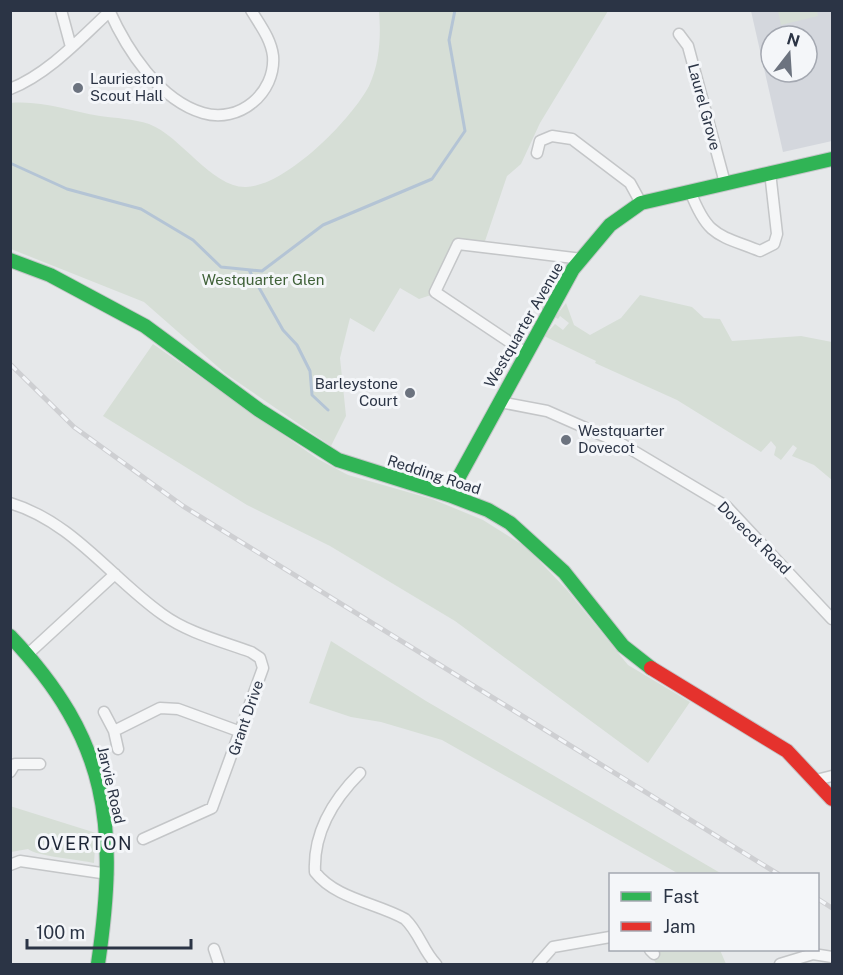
<svg xmlns="http://www.w3.org/2000/svg" width="843" height="975" font-family="'Public Sans',sans-serif">
<style>
.built{fill:#d4d7dd;fill-rule:evenodd}
.green{fill:#d6ded6}
.lines{fill:none;stroke-linecap:round;stroke-linejoin:round}
.stream{stroke:#b4c4d5;stroke-width:3}
.street-casing{stroke:#c4c6c8;stroke-width:13}
.fast-casing{stroke:#c4c6c8;stroke-width:16}
.jam-casing{stroke:#c4c6c8;stroke-width:16}
.street{stroke:#f5f6f7;stroke-width:10}
.fast{stroke:#30b455;stroke-width:14}
.jam{stroke:#e5322d;stroke-width:14}
.rail-casing{stroke:#cecfd2;stroke-width:5}
.rail{stroke:#f4f6f9;stroke-width:3;stroke-dasharray:9;stroke-linecap:butt}
.poi-dot{fill:#6c737f;stroke:#f4f6f9;stroke-width:2}
.labels{text-anchor:middle;stroke-width:6;stroke-linejoin:round;paint-order:stroke}
.poi-label{font-size:15px;fill:#2b3445;stroke:#f4f6f9;text-anchor:start}
.street-label{font-size:15px;fill:#2b3445;stroke:#f4f6f9}
.park-label{font-size:15px;fill:#3f6138;stroke:#f4f6f9}
.quarter-label{font-size:18px;letter-spacing:1.5px;fill:#1d2536;stroke:#f4f6f9}
</style>
<rect width="100%" height="100%" fill="#e6e8ea"/>
<path class="built" d="M751,11H832V141L783,152ZM771,36H807V72H771Z"/>
<path class="green" d="M379,11H608L540,123L521,164L507,176L484,244L457,241L431,295L419,299L400,288L374,332L350,318L340,358L346,416L331,446L226,374L144,302L11,249L10,103C41,100 69,111 100,116C115,118 134,119 149,124C181,136 212,188 246,187C286,186 351,120 369,86C380,63 381,35 379,11Z
M778,11H817L818,16L781,25Z
M640,295L692,307L704,318L720,319L732,341L801,336L832,342V480L814,465L792,456L797,448L793,445L781,460L774,455L776,447L771,441L761,452L677,400L595,363L596,361L544,336L555,324L563,330L569,323L560,316L558,319L555,317L566,303L574,325L590,335L621,318Z
M153,344L318,459L348,475L432,499L483,520L526,547L567,590L628,665L690,702L648,763L455,621L330,546L247,505L103,416Z
M331,641L426,701L722,874H679L442,740L381,722L351,717L309,703Z
M10,806L96,833L94,863C81,860 36,856 28,849L11,852Z
M649,950H720L726,964H656Z"/>
<g class="lines">
<path class="stream" d="M10,163L67,189L141,209L193,240L221,267L262,271L323,225L432,179L465,131L449,40L455,10
M249,270L283,330L297,345L310,371L312,395L328,410"/>
<g class="street-casing">
<path id="street" d="M61,10L71,47
M109,10C127,50 159,100 203,113C239,124 276,93 273,56C271,39 260,25 251,10
M679,34L688,46L725,183
M10,89C48,74 80,39 109,12
M537,153L540,141L552,136L572,139L630,183L641,203
M690,191C708,237 717,234 760,251L774,244L777,234L770,172
M526,353L435,292L458,244L582,259
M500,402L547,411L622,444L726,506L832,619
M10,503C73,522 110,577 162,614C188,633 221,641 251,652L260,658L263,668L212,808L143,839
M28,654L115,574
M104,712L114,731L118,749
M114,731L160,708L178,709L241,732
M10,772L15,764H40
M360,773C333,800 313,833 315,872C336,899 377,903 405,919C419,932 423,951 436,964
M816,780L832,776
M10,865L20,861L108,874
M214,949L219,964
M650,950L654,954
M538,964L553,947L610,937
M780,964L813,954L832,957"/>
</g>
<g class="fast-casing">
<path id="fast" d="M10,260L50,275L145,326L259,410L338,460L449,495L488,510L510,523L564,572L623,646L651,668
M449,495L573,269L610,225L641,203L832,159
M10,636C110,741 118,826 98,964"/>
</g>
<g class="jam-casing">
<path id="jam" d="M651,668L787,751L832,799"/>
</g>
<use href="#street" class="street"/>
<use href="#fast" class="fast"/>
<use href="#jam" class="jam"/>
<g class="rail-casing">
<path id="rail" d="M10,364L74,427L183,506L778,874
M818,899L832,908"/>
</g>
<use href="#rail" class="rail"/>
</g>
<g class="poi-dot">
<circle cx="78" cy="88" r="6"/>
<circle cx="410" cy="393" r="6"/>
<circle cx="566" cy="440" r="6"/>
</g>
<g class="labels">
<g class="poi-label">
<text x="90" y="84">Laurieston<tspan x="90" dy="17">Scout Hall</tspan></text>
<text x="398" y="389" text-anchor="end">Barleystone<tspan x="398" dy="17">Court</tspan></text>
<text x="578" y="436">Westquarter<tspan x="578" dy="17">Dovecot</tspan></text>
</g>
<g class="street-label">
<text transform="translate(704 107) rotate(75)" y="5">Laurel Grove</text>
<text transform="translate(524 325) rotate(-60)" y="5">Westquarter Avenue</text>
<text transform="translate(434 475) rotate(18)" y="5">Redding Road</text>
<text transform="translate(754 538) rotate(45)" y="5">Dovecot Road</text>
<text transform="translate(246 718) rotate(-71)" y="5">Grant Drive</text>
<text transform="translate(111 785) rotate(77)" y="5">Jarvie Road</text>
</g>
<g class="park-label">
<text x="263" y="285">Westquarter Glen</text>
</g>
<g class="quarter-label">
<text x="85" y="850">OVERTON</text>
</g>
</g>
<rect width="843" height="975" fill="none" stroke="#2b3445" stroke-width="24"/>
<rect x="609" y="873" width="210" height="78" fill="#f4f6f9" stroke="#a4a8b1" stroke-width="1.5"/>
<rect x="621" y="892" width="30" height="9" fill="#30b455" stroke="#a4a8b1" stroke-width="1.5"/>
<text x="663" y="903" font-size="18" fill="#2b3445">Fast</text>
<rect x="621" y="922" width="30" height="9" fill="#e5322d" stroke="#a4a8b1" stroke-width="1.5"/>
<text x="663" y="933" font-size="18" fill="#2b3445">Jam</text>
<g transform="translate(789 54) rotate(17)"><circle r="28" fill="#f4f6f9" stroke="#a4a8b1" stroke-width="1.5"/>
<path d="M0-4.5L10 22L0 15L-10 22Z" fill="#6c737f"/>
<text y="-9" font-size="16" font-weight="bold" text-anchor="middle" fill="#2b3445">N</text>
</g>
<path d="M27 939v9h164v-9" fill="none" stroke="#2b3445" stroke-width="3"/>
<text x="36" y="939" font-size="18" fill="#2b3445" stroke="#f4f6f9" stroke-width="4.5" paint-order="stroke">100 m</text>
</svg>
